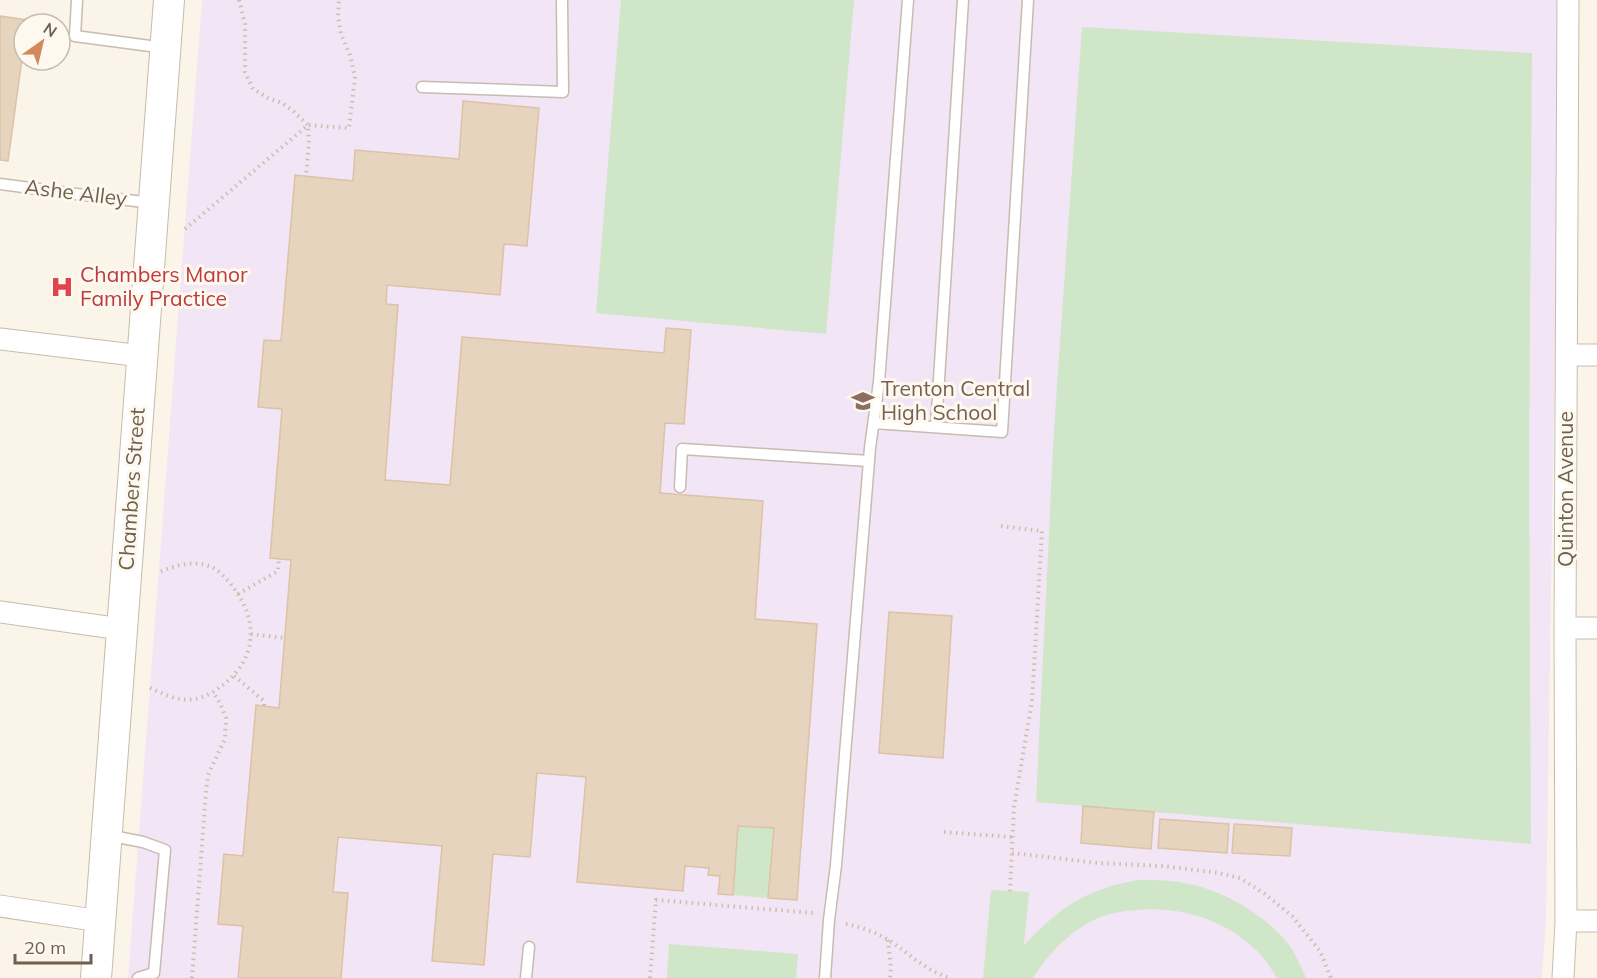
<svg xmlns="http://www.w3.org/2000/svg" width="1597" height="978" font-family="Mulish,sans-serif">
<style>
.education{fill:#f2e5f6}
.green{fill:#d0e6c8}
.building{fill:#e6d4bf;stroke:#dcc2a6;stroke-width:1.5}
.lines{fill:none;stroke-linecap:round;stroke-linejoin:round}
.lane-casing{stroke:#c7bcae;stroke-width:13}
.street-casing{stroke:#c7bcae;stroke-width:23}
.secondary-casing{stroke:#c7bbaa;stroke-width:32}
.path{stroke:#d0bda7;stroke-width:4;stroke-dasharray:1.5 4.5;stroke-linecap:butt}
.lane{stroke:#fff;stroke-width:10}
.street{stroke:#fff;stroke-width:21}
.secondary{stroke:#fff;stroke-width:30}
.labels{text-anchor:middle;stroke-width:6;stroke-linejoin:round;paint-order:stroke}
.street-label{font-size:21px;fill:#706050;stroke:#fdf9ee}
.health-label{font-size:21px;fill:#be3a42;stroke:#fdf9ee;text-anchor:start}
.education-label{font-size:21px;fill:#785e54;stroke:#fdf9ee;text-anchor:start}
</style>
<rect width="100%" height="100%" fill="#faf5e8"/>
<path class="education" d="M202,0H1560L1546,918L1542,978H128Z"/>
<path class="green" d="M621,0H854L826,334L596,313Z
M1082,27L1532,53L1529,460L1531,844L1036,802L1054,429Z
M738,826L774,828L768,898L733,895Z
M1138,880C1155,880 1172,880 1189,884C1225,891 1271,918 1292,949C1297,958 1302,968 1306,978H1277C1271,969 1266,959 1258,952C1226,920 1182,906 1136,910C1123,911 1108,913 1096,919C1070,931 1048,954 1033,978H983L991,890L1029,892L1024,945C1062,906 1084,890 1138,880Z
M669,944L798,954L796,978H667Z"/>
<path class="building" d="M0,16L27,20V24H24V44L8,161L0,160Z
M463,101L539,108L527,246L504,244L500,295L387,285L386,304L398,305L385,480L450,485L462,337L664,353L666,328L691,330L684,424L665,423L660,493L763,501L755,619L817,624L797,900L768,898L774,828L738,826L733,895L718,894L720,876L708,875L709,868L685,866L683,891L577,882L586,777L537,773L530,857L493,854L484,965L432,961L442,846L338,837L333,892L348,893L341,978H238L243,926L218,924L224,854L243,856L256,705L279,708L291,560L270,558L282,409L258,407L264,340L281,341L295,175L353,181L355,150L459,159Z
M889,612L952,616L943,758L879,753Z
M1083,806L1154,812L1151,849L1081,843Z
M1160,819L1229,824L1227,853L1158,848Z
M1234,824L1292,828L1290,856L1232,853Z"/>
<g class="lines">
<g class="lane-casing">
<path id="lane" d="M77,0L75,36L165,48
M422,87L563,92L562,0
M0,184L76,194L153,203
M874,423L1002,432L1028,0
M936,427L963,0
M680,487L682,449L869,461
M107,835L143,842L165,850L154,973L138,978
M526,978L529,947
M825,978L829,920L836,865L865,510L870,448L879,382L908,0"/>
</g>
<g class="street-casing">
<path id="street" d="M0,339L142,356
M1567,355H1597
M0,612L121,629
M1565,628H1597
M0,906L100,921
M1566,921H1597
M1563,978L1566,921L1565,628L1568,0"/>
</g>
<g class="secondary-casing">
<path id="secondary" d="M96,978L169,0"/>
</g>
<path class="path" d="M239,0L245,24V72L253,89L268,98L282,103L292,110L308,125L309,143L306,176
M185,229L308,125L349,128L355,77L350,55L341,34L338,16L339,0
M1001,526L1042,531L1032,701L1014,807L1010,891
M238,594L278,571L279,559
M251,634L285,638
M234,676L264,701V706
M150,688C164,694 179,702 194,699C205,698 215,691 223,685C257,658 259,621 233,587C227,579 218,569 209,566C192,560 174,566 159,572
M944,832L1012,837
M1012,853L1098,863L1163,866L1218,873L1240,878L1265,894L1292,916L1320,951L1331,978
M846,924C861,927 876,932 890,941C911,955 925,970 950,978
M888,940L891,968L890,978
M192,978L206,792L208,775L225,739L226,718L220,703L213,692
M650,978L656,900L813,913"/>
<use href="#lane" class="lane"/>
<use href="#street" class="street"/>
<use href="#secondary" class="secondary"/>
</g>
<defs>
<g id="hospital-bare" transform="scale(1.8)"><path d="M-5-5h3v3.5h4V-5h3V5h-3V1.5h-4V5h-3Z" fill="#e0444e" stroke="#fdf9ee" stroke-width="2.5" paint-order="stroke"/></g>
<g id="school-bare" transform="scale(1.8)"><path d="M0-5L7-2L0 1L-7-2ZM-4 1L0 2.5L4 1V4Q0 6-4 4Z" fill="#8d6e63" stroke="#fdf9ee" stroke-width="2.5" paint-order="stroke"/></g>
</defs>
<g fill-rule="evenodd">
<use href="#hospital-bare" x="62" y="287"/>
<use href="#school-bare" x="863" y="401"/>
</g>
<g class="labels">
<g class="street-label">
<text transform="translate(76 193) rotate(7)" y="7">Ashe Alley</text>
<text transform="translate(132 489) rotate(-86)" y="7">Chambers Street</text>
<text transform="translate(1566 489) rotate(-90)" y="7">Quinton Avenue</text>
</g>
<g class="health-label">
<text x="80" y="282">Chambers Manor<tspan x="80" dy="24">Family Practice</tspan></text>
</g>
<g class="education-label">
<text x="881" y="396">Trenton Central<tspan x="881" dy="24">High School</tspan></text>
</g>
</g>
<g transform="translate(42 42) rotate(34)"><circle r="28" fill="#fdf9ee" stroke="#c5bcaf" stroke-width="1.5"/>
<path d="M0-4.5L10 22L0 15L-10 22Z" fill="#d3885e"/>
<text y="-9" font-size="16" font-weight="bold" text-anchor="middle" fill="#706050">N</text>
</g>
<path d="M15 954v9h76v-9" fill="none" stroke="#706050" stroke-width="3"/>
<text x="24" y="954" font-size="18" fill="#706050" stroke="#fdf9ee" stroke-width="4.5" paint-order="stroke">20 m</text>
</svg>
